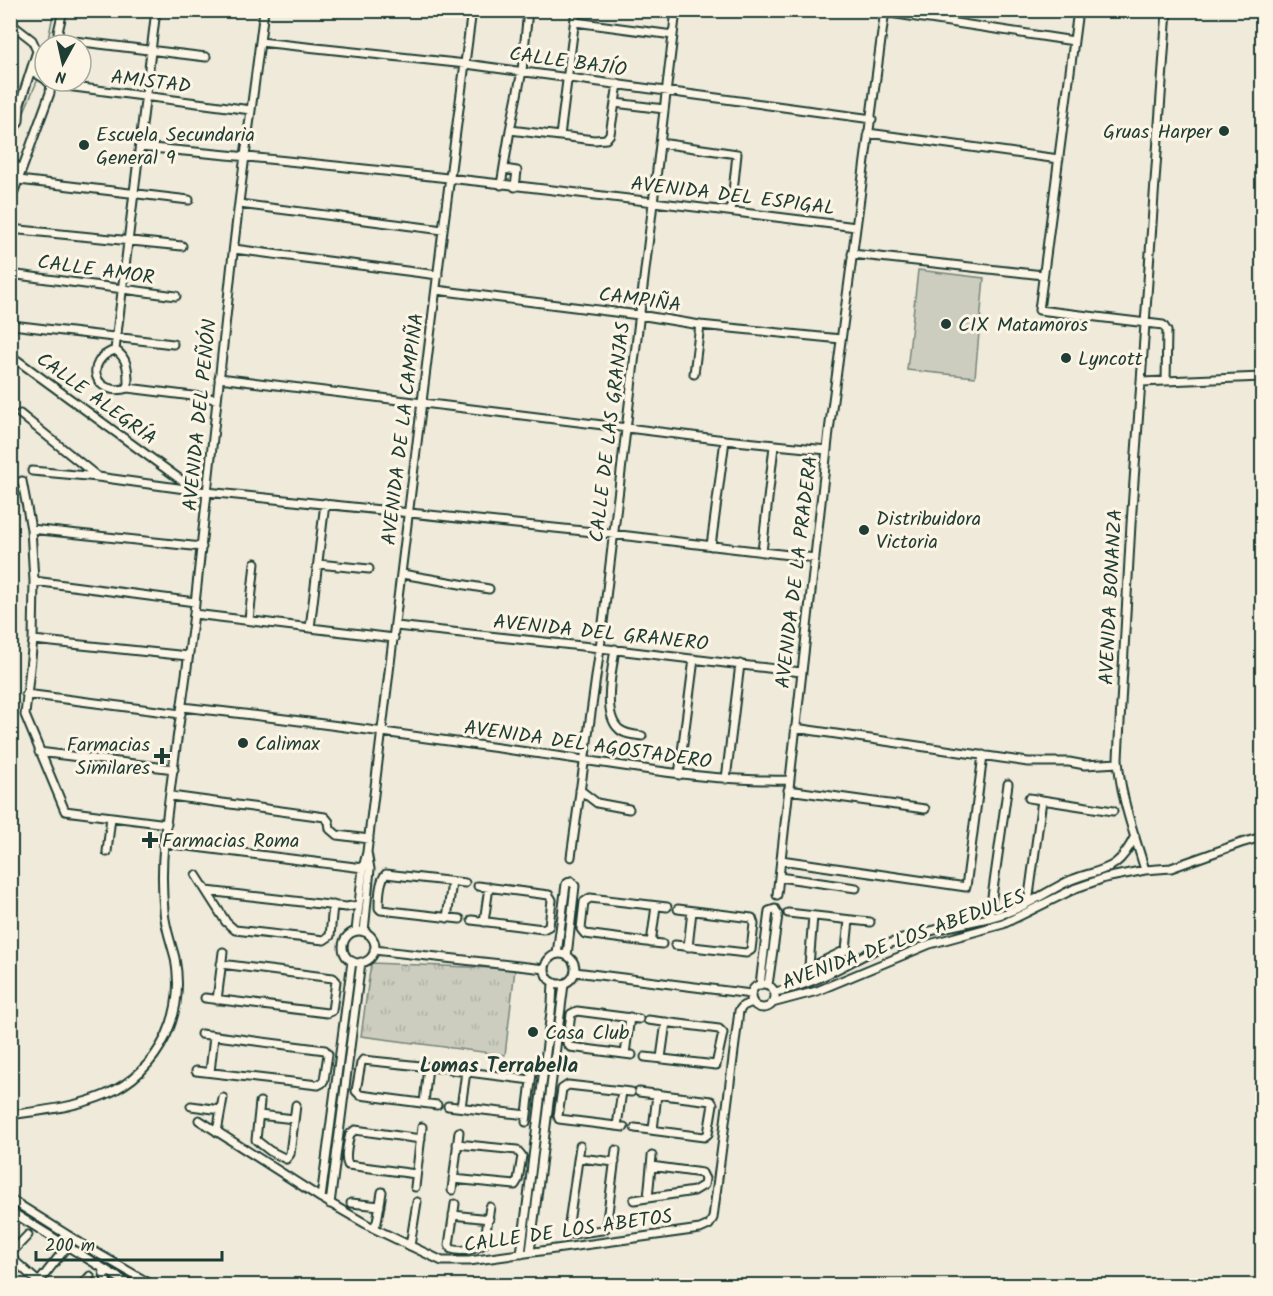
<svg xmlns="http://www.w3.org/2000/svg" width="1273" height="1296" font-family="Kalam,sans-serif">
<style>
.grass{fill:url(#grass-tufts);stroke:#76857a;stroke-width:1.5}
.pitch{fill:#cccdbf;stroke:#76857a;stroke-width:1.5}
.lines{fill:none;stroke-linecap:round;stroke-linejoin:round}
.stream{stroke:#6c7d71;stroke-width:1.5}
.minor-casing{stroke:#1f3d34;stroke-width:11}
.minor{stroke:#fcf5e5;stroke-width:7}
.poi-dot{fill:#1f3d34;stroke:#fcf5e5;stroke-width:2}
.labels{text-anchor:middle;stroke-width:6;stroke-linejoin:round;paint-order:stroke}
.street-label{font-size:20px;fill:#1f3d34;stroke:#fcf5e5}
.poi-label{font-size:20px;fill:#1f3d34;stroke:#fcf5e5;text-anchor:start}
.neighbourhood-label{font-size:21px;font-weight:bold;fill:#1f3d34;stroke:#fcf5e5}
</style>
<defs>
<pattern id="grass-tufts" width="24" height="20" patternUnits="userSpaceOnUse" patternTransform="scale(1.5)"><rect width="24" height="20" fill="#cccdbf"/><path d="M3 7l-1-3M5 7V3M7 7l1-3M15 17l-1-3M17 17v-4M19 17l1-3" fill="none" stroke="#afb1a5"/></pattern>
</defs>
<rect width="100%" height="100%" fill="#efeada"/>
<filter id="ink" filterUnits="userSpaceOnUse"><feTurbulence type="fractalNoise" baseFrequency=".0167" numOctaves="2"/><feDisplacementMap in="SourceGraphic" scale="12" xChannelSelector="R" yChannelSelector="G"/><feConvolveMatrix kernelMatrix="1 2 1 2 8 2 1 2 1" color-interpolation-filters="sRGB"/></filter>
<g filter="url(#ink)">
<path class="grass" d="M371,963L515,969L505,1055L361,1036Z"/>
<path class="pitch" d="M918,270L984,278L975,377L907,370Z"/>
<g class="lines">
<path class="stream" d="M47,45L54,10
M42,69L45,54
M23,114L38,79
M10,144L13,138
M10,1285L11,1286"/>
<g class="minor-casing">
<path id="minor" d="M63,10L58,32L59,37L66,40L64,45
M435,10L472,15
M528,10L522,71L510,130L594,140L606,139L610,134L618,84
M870,10L1074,41
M1078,10L1039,310L1163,325L1167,331L1166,381
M575,22L673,35
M10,23L32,40L37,51L20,104L19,121L10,136
M66,40L206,57
M260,42L466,64L872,119
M31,70L45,79
M47,81L51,84L251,110
M10,102L20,104
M615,103L664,109
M868,133L1059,159
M560,136L576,10
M660,143L737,154L731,211
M140,147C379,168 618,197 856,227
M10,165L12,162L21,170
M504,169L517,171L515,187
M19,180L189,200
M501,185L510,130
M10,202L50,93L51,82
M239,204L443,230
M10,229L182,246
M234,249L438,275
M852,254L1043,275
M10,274L176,296
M436,290L639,315L700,325L841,339
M12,325L173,344
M115,350L156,10
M115,350C82,361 95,398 128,388L217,399
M115,350C129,358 128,373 128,388
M10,355L192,488
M694,374L700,325
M219,378L725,440L827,450
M1141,382L1262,377
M20,414L98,477
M32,471L98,477L207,492L603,533L815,558
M22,481L31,529L34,581L33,640L25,715L65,811L167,824
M31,529L202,547
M711,546L725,440
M762,552L774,446
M318,564L369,569
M402,574L489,589
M34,581L195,602
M194,614L394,638
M249,620L255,563
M396,626L600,648L801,672
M310,628L325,503
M33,640L188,656
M615,649C612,670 602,714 619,729C624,734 634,735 642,736
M26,694L181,714
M182,707C307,720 431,739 556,756C634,767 710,782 790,780
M795,728L1028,762H1069L1085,765L1118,763
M39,752L174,769
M679,775L694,659
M726,779L740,664
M580,790L597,803L629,809
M788,790L925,809
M171,796L325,817L329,822L330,829L337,835L369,839
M1029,798L1113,811
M164,843L363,868
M107,852L111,817
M571,857L600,648L676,10
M781,860L966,887L983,755
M1145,870C1134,833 1120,797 1118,758L1131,524L1167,10
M196,875L226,922L235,930L324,940L330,936L333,905
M779,877L856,888
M207,891L346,907L359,905
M777,895L829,431L885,10
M1028,903L1042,800
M788,913L870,922
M813,916L809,966L811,967L846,950L849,920
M447,918L452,882
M989,918L1008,784
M460,919L381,910L379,908C379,898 379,881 386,874L465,883
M472,920L543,929L549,926L552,900L549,895L478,886
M484,922L489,887
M356,931L363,868L367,852L443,230L472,10
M343 947a16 16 0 1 1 32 0a16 16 0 1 1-32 0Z
M364,932L370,869L367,852
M651,943L656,906
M662,944L585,934L581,929L584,902L590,898L667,907
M675,945L746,953L751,950L754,924L752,918L678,909
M688,947L692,911
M374,950L545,969
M545 969a15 15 0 1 1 30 0a15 15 0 1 1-30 0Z
M557,954L566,884L571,881L575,886L567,956
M575,972L751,994
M751 996a12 12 0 1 1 24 0a12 12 0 1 1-24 0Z
M760,985L769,911L775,909L778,915L768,985
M774,992C816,986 852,958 891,943C928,928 968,925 1006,913C1029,905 1049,890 1071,880C1105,867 1117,873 1135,836
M205,998L327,1013L332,1011L336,981L333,978L221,964
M217,1000L223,952
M772,1003L817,991L930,944L1003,924L1076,888L1105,878L1145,870L1171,868L1241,843L1262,837
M625,1054L630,1017
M632,1055L570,1047L567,1043L571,1014L577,1011L639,1019
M645,1057L716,1065L723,1033L719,1029L648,1020
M661,1058L666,1022
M452,1070L531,1080
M196,1071L318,1085L322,1083L324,1080L328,1054L325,1050L201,1034
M210,1072L214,1036
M260,1102L256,1140L270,1151L286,1159L290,1154L296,1105
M424,1103L428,1067
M437,1105L360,1095L356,1091L361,1063L363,1060L440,1068
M191,1106L221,1110
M448,1106L527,1115
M461,1107L466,1072
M10,1115C74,1106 134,1102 166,1036C177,1012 180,984 175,958C171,942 165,927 164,911C162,889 162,865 164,843C172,766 185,690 194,613C208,493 219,373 233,253C242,172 254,92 264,10
M259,1115L294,1119
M199,1120L321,1198L373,1228L442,1261H469L700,1229L709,1225L713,1218L739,1011L743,1006L752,1002
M526,1122L532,1073
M617,1126L622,1091
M624,1127L559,1119L558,1116L562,1089L568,1085L631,1092
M635,1128L704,1137L708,1134L713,1104L711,1101L639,1092
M653,1130L657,1094
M217,1132L223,1098
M580,1146L568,1230L572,1234L602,1230L606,1228L616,1150
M579,1158L615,1162
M416,1174L348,1165C344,1157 348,1143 350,1134L355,1130L421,1139
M453,1179L515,1185L518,1180L522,1156L517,1150L457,1144
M415,1187L422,1127
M452,1190L459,1132
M321,1198L352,961
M648,1198L652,1156
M10,1199L85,1246L154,1286
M634,1200L694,1191L704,1185L705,1179L702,1173L651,1166
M351,1203L380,1206
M330,1204L361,962
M455,1204L449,1245L451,1249C461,1252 475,1250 484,1244L490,1207
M10,1211L132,1286
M453,1215L489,1219
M373,1228L377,1222L382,1192
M410,1246L417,1202
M530,1252L564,984
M10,1254L28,1235
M521,1254L552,1004L553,982
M10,1257L43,1286
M102,1268L108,1286
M39,1282L68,1245
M81,1286L90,1276"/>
</g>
<use href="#minor" class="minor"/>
</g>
</g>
<g class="poi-dot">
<circle cx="1224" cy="131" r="6"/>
<circle cx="84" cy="145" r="6"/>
<circle cx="946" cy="324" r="6"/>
<circle cx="1066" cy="358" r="6"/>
<circle cx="864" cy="530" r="6"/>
<circle cx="243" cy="743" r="6"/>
<path d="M159 747h6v6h6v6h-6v6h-6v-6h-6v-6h6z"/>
<path d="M147 831h6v6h6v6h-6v6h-6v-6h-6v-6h6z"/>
<circle cx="533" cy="1032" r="6"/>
</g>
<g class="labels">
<g class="street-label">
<text transform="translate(568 61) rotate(8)" y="7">CALLE BAJÍO</text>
<text transform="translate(151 81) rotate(7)" y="7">AMISTAD</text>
<text transform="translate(733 195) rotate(7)" y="7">AVENIDA DEL ESPIGAL</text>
<text transform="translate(96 269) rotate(8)" y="7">CALLE AMOR</text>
<text transform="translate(640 299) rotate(8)" y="7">CAMPIÑA</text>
<text transform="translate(97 398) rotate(36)" y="7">CALLE ALEGRÍA</text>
<text transform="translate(199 415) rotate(-84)" y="7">AVENIDA DEL PEÑÓN</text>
<text transform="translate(402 429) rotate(-83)" y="7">AVENIDA DE LA CAMPIÑA</text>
<text transform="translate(609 432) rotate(-83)" y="7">CALLE DE LAS GRANJAS</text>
<text transform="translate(796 572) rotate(-83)" y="7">AVENIDA DE LA PRADERA</text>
<text transform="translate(1110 597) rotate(-87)" y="7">AVENIDA BONANZA</text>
<text transform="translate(601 632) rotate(6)" y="7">AVENIDA DEL GRANERO</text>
<text transform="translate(588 744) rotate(8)" y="7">AVENIDA DEL AGOSTADERO</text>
<text transform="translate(903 939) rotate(-20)" y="7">AVENIDA DE LOS ABEDULES</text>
<text transform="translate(568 1230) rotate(-8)" y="7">CALLE DE LOS ABETOS</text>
</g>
<g class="poi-label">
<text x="1212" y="138" text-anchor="end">Gruas Harper</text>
<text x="96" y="141">Escuela Secundaria<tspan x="96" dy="23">General 9</tspan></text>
<text x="958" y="331">CIX Matamoros</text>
<text x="1078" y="365">Lyncott</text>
<text x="876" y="525">Distribuidora<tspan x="876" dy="23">Victoria</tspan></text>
<text x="255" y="750">Calimax</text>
<text x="150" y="751" text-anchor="end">Farmacias<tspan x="150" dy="23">Similares</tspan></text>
<text x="162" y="847">Farmacias Roma</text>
<text x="545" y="1039">Casa Club</text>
</g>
<g class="neighbourhood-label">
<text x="499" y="1072">Lomas Terrabella</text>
</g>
</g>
<rect width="1273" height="1296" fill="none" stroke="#fcf5e5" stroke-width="36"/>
<rect x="18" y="18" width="1237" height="1260" fill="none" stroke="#1f3d34" stroke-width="2" filter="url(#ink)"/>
<g transform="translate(63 63) rotate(188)"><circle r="28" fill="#fcf5e5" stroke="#a4ab9e" stroke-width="1.5"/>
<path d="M0-4.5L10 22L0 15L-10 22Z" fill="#1f3d34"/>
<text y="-9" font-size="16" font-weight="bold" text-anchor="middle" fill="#1f3d34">N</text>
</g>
<path d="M36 1251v9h186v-9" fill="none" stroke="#1f3d34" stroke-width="3"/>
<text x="45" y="1251" font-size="18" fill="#1f3d34" stroke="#fcf5e5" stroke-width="4.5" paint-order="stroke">200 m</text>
</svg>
